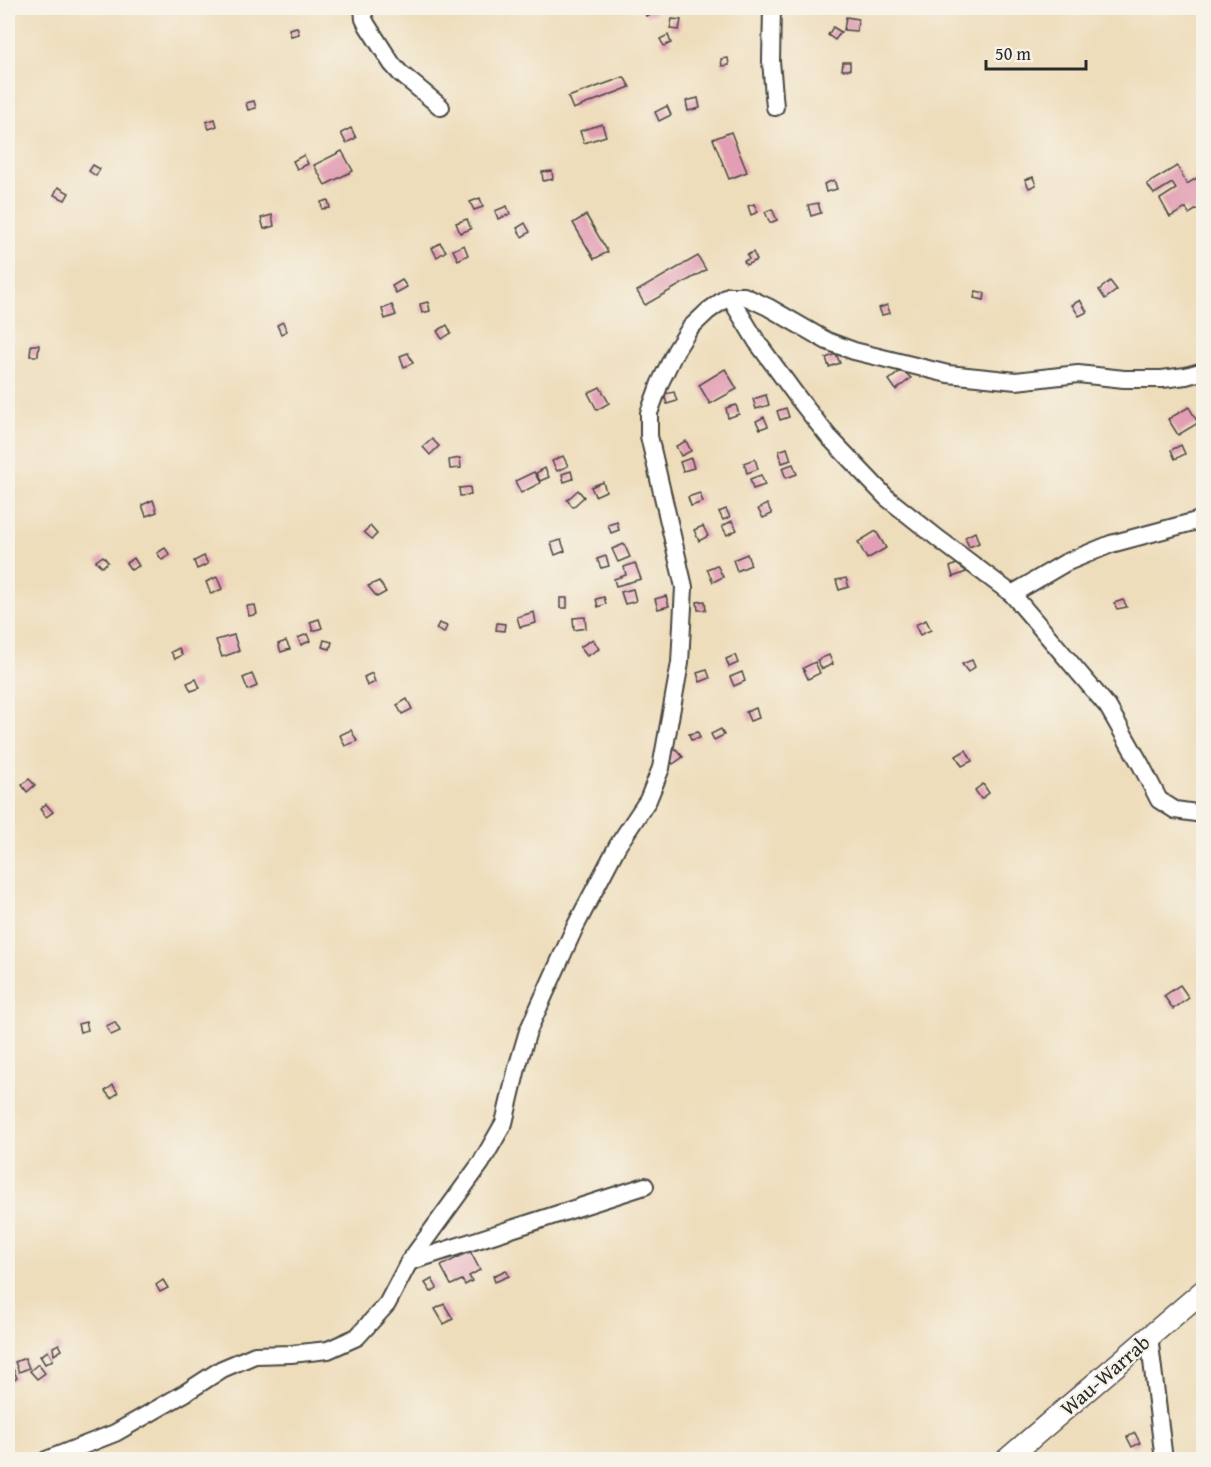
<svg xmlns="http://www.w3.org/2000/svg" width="1211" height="1467" font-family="'Gentium Book Plus',serif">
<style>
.building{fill:#e29eb4}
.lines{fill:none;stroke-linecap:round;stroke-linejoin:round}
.minor-casing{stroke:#484641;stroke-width:20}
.major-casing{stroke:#484641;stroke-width:24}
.minor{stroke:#fff;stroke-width:16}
.major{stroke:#fff;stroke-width:21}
.labels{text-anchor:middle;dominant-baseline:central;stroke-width:4.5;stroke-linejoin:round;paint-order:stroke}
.street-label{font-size:21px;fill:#2b2b2b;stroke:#f7f3e8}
</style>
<rect width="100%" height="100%" fill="#f7f3e8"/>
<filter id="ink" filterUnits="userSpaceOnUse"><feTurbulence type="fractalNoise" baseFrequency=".0167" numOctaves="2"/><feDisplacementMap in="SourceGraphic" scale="12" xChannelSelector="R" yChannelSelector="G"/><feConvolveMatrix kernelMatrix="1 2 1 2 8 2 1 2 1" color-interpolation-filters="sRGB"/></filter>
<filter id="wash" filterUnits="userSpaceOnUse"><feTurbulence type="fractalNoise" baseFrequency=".008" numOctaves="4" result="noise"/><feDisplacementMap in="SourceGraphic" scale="24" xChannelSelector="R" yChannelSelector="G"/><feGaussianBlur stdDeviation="1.35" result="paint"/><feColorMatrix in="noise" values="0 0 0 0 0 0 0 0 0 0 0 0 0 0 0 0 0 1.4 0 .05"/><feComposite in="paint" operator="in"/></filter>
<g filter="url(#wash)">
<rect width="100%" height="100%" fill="#edb"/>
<g id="blocks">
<g class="building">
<path d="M643 8H654L656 13 646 16Z"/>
<path d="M846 17 858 19 857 31 844 30Z"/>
<path d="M672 19 681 20 679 30 670 29Z"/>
<path d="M297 27 299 34 291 36 289 29Z"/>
<path d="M833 27 841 32 835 40 828 35Z"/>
<path d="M668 35 671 43 664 46 660 39Z"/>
<path d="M728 58 729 65 722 66 721 59Z"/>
<path d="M843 62H850V70H842Z"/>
<path d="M624 77 630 87 573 109 568 97Z"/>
<path d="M698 98 700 108 688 111 686 101Z"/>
<path d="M254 101 256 108 248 110 246 103Z"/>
<path d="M667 106 671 115 659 121 655 112Z"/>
<path d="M215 119 217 126 209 129 206 122Z"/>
<path d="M602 124 606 136 584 143 580 131Z"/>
<path d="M351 128 356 138 346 143 341 133Z"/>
<path d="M731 132 747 172 729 179 713 139Z"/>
<path d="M342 151 353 171 325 185 314 165Z"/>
<path d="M304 155 308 164 297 169 293 161Z"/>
<path d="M93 165 100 169 96 176 89 171Z"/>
<path d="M1177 166 1187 184 1200 176 1204 182V205L1189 214 1186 208 1170 217 1160 199 1176 189 1172 183 1154 194 1147 184Z"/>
<path d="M552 171 553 179 543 181 542 172Z"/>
<path d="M1033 177 1036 185 1029 188 1025 180Z"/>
<path d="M834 180 837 189 826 192 824 184Z"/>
<path d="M58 187 69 193 65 200 54 195Z"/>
<path d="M480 198 483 207 474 210 470 202Z"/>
<path d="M328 200 330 208 322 209 321 202Z"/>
<path d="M818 203 821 213 811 216 808 205Z"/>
<path d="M754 204 758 212 751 215 748 206Z"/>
<path d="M507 206 510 214 498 219 495 211Z"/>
<path d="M772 209 777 220 770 223 765 212Z"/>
<path d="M272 215 274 226 264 229 261 218Z"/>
<path d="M586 215 608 252 594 259 573 223Z"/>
<path d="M467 219 471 229 460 233 456 223Z"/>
<path d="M525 223 530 232 522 237 517 228Z"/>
<path d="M440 243 446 251 437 257 432 248Z"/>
<path d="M464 245 468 255 458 260 453 250Z"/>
<path d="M753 252 757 260 746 265 744 261 749 259 747 255Z"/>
<path d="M698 256 706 270 645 305 637 291Z"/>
<path d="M402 280 407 287 396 293 392 286Z"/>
<path d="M1110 281 1117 290 1105 299 1099 290Z"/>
<path d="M976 291 985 293 984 300 974 298Z"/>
<path d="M1080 300 1087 312 1079 316 1072 305Z"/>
<path d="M428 302 430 311 422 313 420 304Z"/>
<path d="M392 305 396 315 385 319 382 309Z"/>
<path d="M887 305 890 313 882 315 879 308Z"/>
<path d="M283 322 287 331 281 334 277 325Z"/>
<path d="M447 325 451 333 442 339 437 331Z"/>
<path d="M31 345H39L38 356H30Z"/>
<path d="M408 353 413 363 404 367 400 356Z"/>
<path d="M836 354 840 363 829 367 826 358Z"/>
<path d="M725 369 737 389 710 404 699 385Z"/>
<path d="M902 370 911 378 896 390 889 380Z"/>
<path d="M600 387 609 403 597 410 588 393Z"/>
<path d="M674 392 677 401 667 404 664 394Z"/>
<path d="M766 395 769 405 756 409 753 399Z"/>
<path d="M736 405 739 414 728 418 726 408Z"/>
<path d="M1189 407 1198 423 1178 435 1168 419Z"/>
<path d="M786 408 789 417 780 420 777 411Z"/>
<path d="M764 417 768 426 760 429 756 421Z"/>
<path d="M432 439 439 446 430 455 423 447Z"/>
<path d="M686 441 691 451 681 456 676 446Z"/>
<path d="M1181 445 1185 454 1175 459 1171 450Z"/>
<path d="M787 448 791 460 782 463 779 451Z"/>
<path d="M563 456 568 466 557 471 552 461Z"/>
<path d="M460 458 461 468 450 469 449 460Z"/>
<path d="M691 458 694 468 683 471 680 462Z"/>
<path d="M755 459 758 469 747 473 744 463Z"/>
<path d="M793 464 797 474 786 478 782 468Z"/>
<path d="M545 468 549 477 540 481 536 473Z"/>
<path d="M571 471 573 479 564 482 562 474Z"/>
<path d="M534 472 540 483 521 493 515 481Z"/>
<path d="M761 475 765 485 753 489 750 479Z"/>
<path d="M603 482 606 491 595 496 591 487Z"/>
<path d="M470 487 471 495 460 496 459 488Z"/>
<path d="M578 490 584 497 573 507 567 500Z"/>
<path d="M700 493 703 502 691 506 688 497Z"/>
<path d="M153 500 157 512 146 516 142 505Z"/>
<path d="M767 504 772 514 763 518 758 509Z"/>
<path d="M726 509 730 517 723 520 719 512Z"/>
<path d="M732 521 737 530 727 535 722 526Z"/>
<path d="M617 522 619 530 611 533 608 525Z"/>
<path d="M370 526 377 534 372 539 364 532Z"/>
<path d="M703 526 708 536 699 541 694 530Z"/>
<path d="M876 531 886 548 867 559 858 542Z"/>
<path d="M975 532 979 543 969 547 965 537Z"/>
<path d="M561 540 565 551 555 555 551 543Z"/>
<path d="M624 544 630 557 618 562 612 549Z"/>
<path d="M165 548 170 555 162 560 157 553Z"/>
<path d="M747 554 751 565 737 571 733 560Z"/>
<path d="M103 556 108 562 102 567 96 561Z"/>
<path d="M204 556 208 564 197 569 194 561Z"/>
<path d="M606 556 609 566 601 568 597 559Z"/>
<path d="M134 558 139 566 131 570 126 563Z"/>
<path d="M961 562 966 572 953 577 950 567Z"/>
<path d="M635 563 641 579 616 586 614 579 626 575 624 567Z"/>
<path d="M717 565 723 577 713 582 707 569Z"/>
<path d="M217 577 222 589 211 594 206 582Z"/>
<path d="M846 578 849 587 839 590 836 580Z"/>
<path d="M379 581 386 592 377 597 368 586Z"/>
<path d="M633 589 636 601 625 604 621 592Z"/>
<path d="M666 596 669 606 658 609 655 599Z"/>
<path d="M604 597 606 604 598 607 596 599Z"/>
<rect x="560" y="598" width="7" height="10"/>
<path d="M1123 600 1127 607 1117 609 1114 603Z"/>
<path d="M705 601 706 610H698L697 602Z"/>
<path d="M255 605 257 614 249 616 247 606Z"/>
<path d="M534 612 536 623 520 627 517 617Z"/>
<path d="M585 617 586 628 574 630 573 618Z"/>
<path d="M319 619 322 628 313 631 310 622Z"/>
<path d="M926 620 931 630 920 635 915 625Z"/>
<path d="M439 623 447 626 444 633 436 629Z"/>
<path d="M497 623 505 624 504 631 496 630Z"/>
<path d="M307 634 310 641 301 645 298 638Z"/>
<path d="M234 635 239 651 222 657 216 640Z"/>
<path d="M593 639 599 649 587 656 580 647Z"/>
<path d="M324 640 332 642 330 649 322 647Z"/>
<path d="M286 641 290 649 281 652 278 644Z"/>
<path d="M179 648 182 655 175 659 171 652Z"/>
<path d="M735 655 738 663 729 667 726 659Z"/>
<path d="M829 655 833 664 822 669 817 660Z"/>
<path d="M972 660 975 667 968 672 962 664Z"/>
<path d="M815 662 820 673 808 679 803 668Z"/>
<path d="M707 670 710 678 700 682 697 673Z"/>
<path d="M742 672 745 681 734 686 730 677Z"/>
<path d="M372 673 375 682 367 686 364 677Z"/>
<path d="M252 674 257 686 248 690 243 678Z"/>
<path d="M196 679 200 688 191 691 187 683Z"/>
<path d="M407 699 412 709 402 714 397 705Z"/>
<path d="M756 708 759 718 750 721 746 712Z"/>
<path d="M721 729 724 735 714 740 711 734Z"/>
<path d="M351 730 357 741 345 746 340 735Z"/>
<path d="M698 732 700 738 691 740 689 734Z"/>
<path d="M676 749 683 757 673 764 667 756Z"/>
<path d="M966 750 972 761 962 766 956 756Z"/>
<path d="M29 779 35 785 27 792 22 785Z"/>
<path d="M983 784 989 793 981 799 975 790Z"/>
<path d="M46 804 53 812 46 817 40 809Z"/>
<path d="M1180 985 1189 998 1173 1009 1164 996Z"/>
<path d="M86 1022 88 1030 80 1032 78 1024Z"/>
<path d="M115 1022 120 1031 111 1035 106 1026Z"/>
<path d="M113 1085 118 1093 111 1098 105 1091Z"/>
<path d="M470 1251 480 1270 469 1276 472 1281 465 1285 462 1280 451 1285 441 1266Z"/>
<path d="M506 1270 509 1276 495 1282 493 1276Z"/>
<path d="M432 1279 437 1288 431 1292 425 1283Z"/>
<path d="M163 1280 168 1288 160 1292 156 1285Z"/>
<path d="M444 1304 453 1319 444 1324 435 1309Z"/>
<path d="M59 1344 62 1350 54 1355 53 1347Z"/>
<path d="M48 1351 53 1360 45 1364 40 1356Z"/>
<path d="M25 1358 29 1368 19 1372 15 1362Z"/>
<path d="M38 1364 45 1373 37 1379 30 1371Z"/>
<path d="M12 1367 17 1378 8 1383V1370Z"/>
<path d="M1135 1433 1140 1443 1132 1447 1127 1437Z"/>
</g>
</g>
</g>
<g filter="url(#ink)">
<use href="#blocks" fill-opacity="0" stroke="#484641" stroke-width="1.5"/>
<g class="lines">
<defs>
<g id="minor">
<path d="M363 8 364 19 367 25 392 64 400 73 441 107"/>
<path d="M772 8 771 61 775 107"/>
<path d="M729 296 757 342 798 398 828 436 887 498 940 540 1012 594 1108 707 1141 765 1159 800 1175 810 1196 813 1204 811"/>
<path d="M1012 594 1065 563 1111 544 1204 519"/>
<path d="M409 1262 645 1186"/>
<path d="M1149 1336 1164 1460"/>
<path d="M46 1460 115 1433 185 1393 222 1369 255 1355 291 1354 328 1350 357 1337 387 1304 409 1262 481 1163 504 1123 517 1068 528 1031 575 927 618 845 648 800 661 768 680 663 684 587 649 436V413L660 383 676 350 690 328 708 311 729 296H744L768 307 827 341 854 351 948 374 1016 381 1078 374 1124 379H1162L1186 376 1204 371"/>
</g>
<path id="major" d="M1006 1460 1204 1290"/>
</defs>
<use href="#minor" class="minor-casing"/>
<use href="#major" class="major-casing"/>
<use href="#minor" class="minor"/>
<use href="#major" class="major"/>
</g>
</g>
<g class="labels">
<g class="street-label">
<text transform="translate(1105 1375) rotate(-41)">Wau-Warrab</text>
</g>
</g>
<rect width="1211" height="1467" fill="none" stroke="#f7f3e8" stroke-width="30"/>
<path d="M986 60v9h100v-9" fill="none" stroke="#2b2b2b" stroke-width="3"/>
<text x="995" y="60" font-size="18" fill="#2b2b2b" stroke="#f7f3e8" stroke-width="4.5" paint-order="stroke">50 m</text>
</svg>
